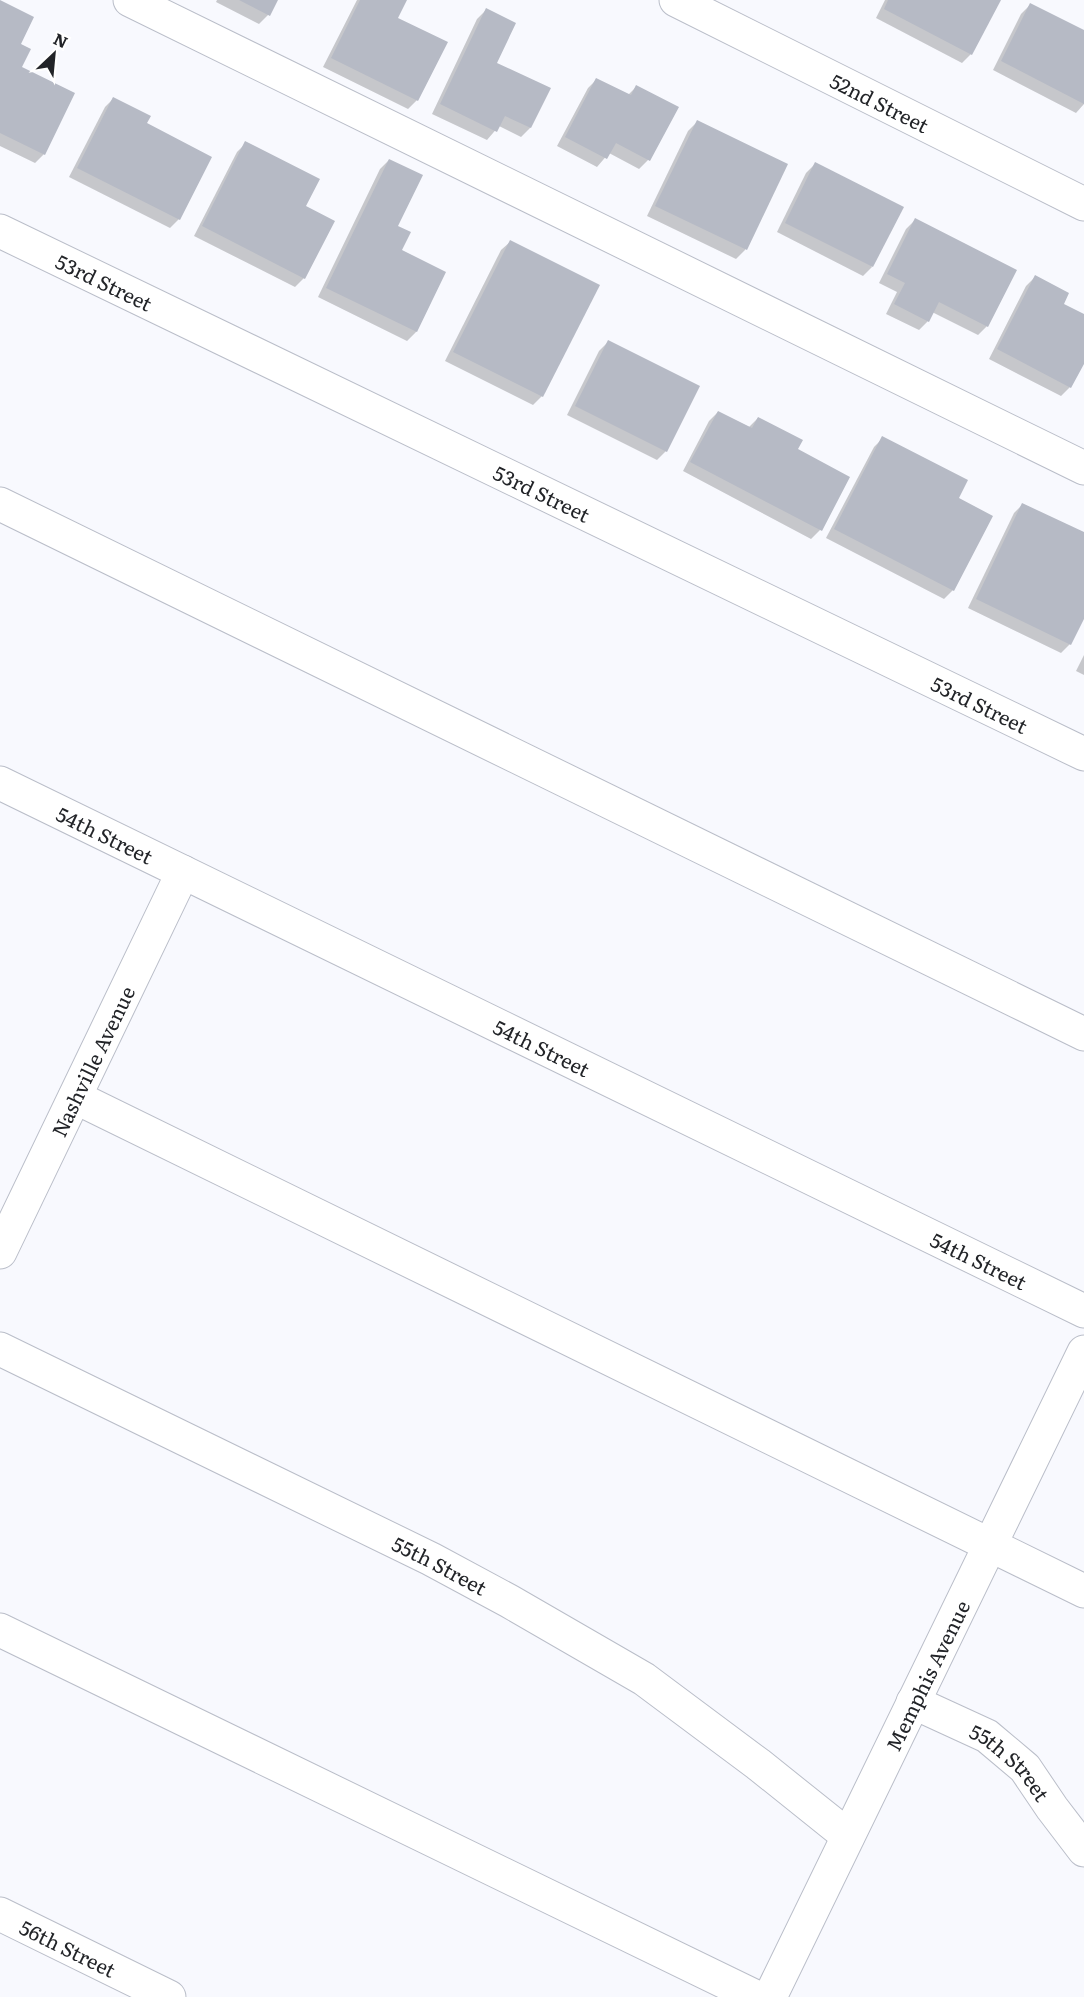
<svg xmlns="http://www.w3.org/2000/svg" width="1084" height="1997" font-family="Literata,serif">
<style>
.shadow{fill:#0003}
.building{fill:#b6bac5}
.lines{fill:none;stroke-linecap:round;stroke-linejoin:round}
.minor-casing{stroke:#babec9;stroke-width:35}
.minor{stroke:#fff;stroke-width:33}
.labels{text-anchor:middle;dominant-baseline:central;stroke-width:6;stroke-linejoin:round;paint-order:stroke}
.street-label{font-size:20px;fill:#222428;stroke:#fff}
</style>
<rect width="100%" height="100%" fill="#f8f9fe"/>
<g class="shadow">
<path d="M217 0H276L268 15 259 24 216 2Z"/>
<path d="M357 0H405L396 18 446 43 417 100 408 109 323 67Z"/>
<path d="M885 0H999L971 54 962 63 876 18Z"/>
<path d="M0 2 19 45 20 68 44 154 35 163 0 146Z"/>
<path d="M1030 5 1084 32V104L1076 113 993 70 1021 14Z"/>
<path d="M486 10 495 63 549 89 530 128 521 137 499 126 487 140 432 114 477 19Z"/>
<path d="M597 79 627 96 637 86 648 160 639 169 609 153 597 167 557 146 588 88Z"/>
<path d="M114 98 145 124 179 219 170 228 69 177 105 107Z"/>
<path d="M697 122 786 164 745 250 736 259 647 216 688 131Z"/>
<path d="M246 143 304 207V278L295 287 194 236 237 152Z"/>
<path d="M389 160 400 251 444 273 416 332 407 341 318 297 380 169Z"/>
<path d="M815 164 872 267 863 276 777 232 806 173Z"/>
<path d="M915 220 987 326 978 335 932 312 928 321 919 330 886 314 897 292 879 283 906 229Z"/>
<path d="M510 242 542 396 533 405 445 361 501 250Z"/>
<path d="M1035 277 1062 304 1084 316V361L1070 387 1061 396 989 359 1026 286Z"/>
<path d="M608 342 666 451 657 460 567 415 599 351Z"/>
<path d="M718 412 749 427 758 418 796 450 820 530 811 539 683 471 709 421Z"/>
<path d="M883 438 957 499 953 590 944 599 826 538 874 447Z"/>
<path d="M1023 504 1084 534V615L1070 644 1061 653 968 608 1014 513Z"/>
<path d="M1084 655V675L1076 671Z"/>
</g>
<g class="building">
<path d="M0 0 34 17 21 44 31 49 22 67 75 93 45 155 0 133Z"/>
<path d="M239 0H278L270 16Z"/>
<path d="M360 0H407L398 18 448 42 418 101 331 58Z"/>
<path d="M888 0H1001L972 55 884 9Z"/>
<path d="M1030 3 1084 30V104L1001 61Z"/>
<path d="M486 8 516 23 497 63 551 88 531 128 505 116 497 132 440 104Z"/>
<path d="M596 78 631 95 636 85 679 107 650 161 616 143 607 159 565 137Z"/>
<path d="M113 97 151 116 147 123 212 157 180 220 77 168Z"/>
<path d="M697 120 788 164 747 250 655 206Z"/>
<path d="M245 141 320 179 306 206 335 221 305 279 202 226Z"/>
<path d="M389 159 423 175 398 226 411 232 402 250 446 272 417 332 326 288Z"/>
<path d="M815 162 904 207 873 267 785 223Z"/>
<path d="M915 218 1017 270 988 327 939 302 929 322 894 304 905 283 887 274Z"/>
<path d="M510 240 600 285 543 397 453 352Z"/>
<path d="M1035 275 1069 293 1064 304 1084 314V364L1071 388 997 349Z"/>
<path d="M608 340 700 386 667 452 575 406Z"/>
<path d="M718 411 752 428 758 417 803 440 798 449 850 477 822 531 690 462Z"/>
<path d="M882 436 968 480 959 498 993 516 954 591 834 529Z"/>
<path d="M1022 503 1084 532V619L1071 645 976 599Z"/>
</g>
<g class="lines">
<defs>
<g id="minor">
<path d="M130 0 1084 468"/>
<path id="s1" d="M676 0 1084 204"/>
<path id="s2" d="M0 231 1084 754"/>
<path d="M0 504 1084 1034"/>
<path id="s3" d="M0 783 1084 1311"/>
<path d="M75 1097 1084 1591"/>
<path id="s4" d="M0 1252 183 872"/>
<path id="s5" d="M0 1349 431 1559 509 1601 644 1679 758 1764 848 1836"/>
<path d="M0 1630 756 1997"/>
<path id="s6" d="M913 1702 987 1736 1025 1768 1052 1808 1084 1850"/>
<path id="s7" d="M0 1914 169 1997"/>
<path id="s8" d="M770 1997 1084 1352"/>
</g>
</defs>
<use href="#minor" class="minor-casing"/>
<use href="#minor" class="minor"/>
</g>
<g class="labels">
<g class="street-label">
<text stroke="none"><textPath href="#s1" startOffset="228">52nd Street</textPath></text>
<text stroke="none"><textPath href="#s2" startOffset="116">53rd Street</textPath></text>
<text stroke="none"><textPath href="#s2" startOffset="602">53rd Street</textPath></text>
<text stroke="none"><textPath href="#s2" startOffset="1088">53rd Street</textPath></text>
<text stroke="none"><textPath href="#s3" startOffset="117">54th Street</textPath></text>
<text stroke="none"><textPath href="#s3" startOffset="603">54th Street</textPath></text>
<text stroke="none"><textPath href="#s4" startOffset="212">Nashville Avenue</textPath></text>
<text stroke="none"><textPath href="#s3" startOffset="1089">54th Street</textPath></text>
<text stroke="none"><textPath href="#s5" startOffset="490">55th Street</textPath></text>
<text stroke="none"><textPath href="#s8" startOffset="358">Memphis Avenue</textPath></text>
<text stroke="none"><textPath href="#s6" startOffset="116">55th Street</textPath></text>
<text stroke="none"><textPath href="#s7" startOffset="76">56th Street</textPath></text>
</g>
</g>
<g transform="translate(54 54) rotate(26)" stroke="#ffffff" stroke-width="4.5" paint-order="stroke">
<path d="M0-4.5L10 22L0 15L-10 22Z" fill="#222428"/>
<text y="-9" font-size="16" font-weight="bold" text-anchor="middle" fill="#222428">N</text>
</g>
</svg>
